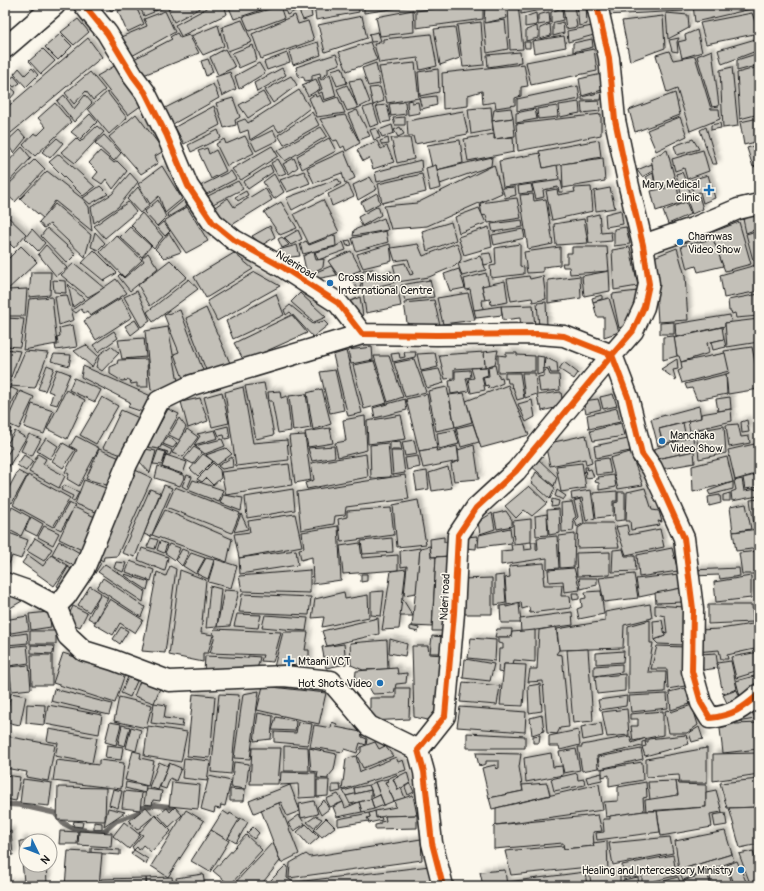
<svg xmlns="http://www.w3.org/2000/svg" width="764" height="891" font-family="Pangolin,sans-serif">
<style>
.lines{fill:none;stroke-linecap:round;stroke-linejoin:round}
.stream{stroke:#74726e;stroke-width:5.5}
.building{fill:#c3c0b8;stroke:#1c1c1c;filter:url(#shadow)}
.street-casing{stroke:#1c1c1c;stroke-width:23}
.street{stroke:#fbf7ec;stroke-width:20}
.cycleway-casing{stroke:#fbf7ec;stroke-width:8}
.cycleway{stroke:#e8590c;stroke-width:6}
.poi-dot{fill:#1f6fb2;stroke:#fbf7ec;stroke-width:1.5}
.labels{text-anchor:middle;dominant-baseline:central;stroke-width:3;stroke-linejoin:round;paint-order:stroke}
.poi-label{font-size:11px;fill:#1c1c1c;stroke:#fbf7ec;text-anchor:start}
.street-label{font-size:11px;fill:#1c1c1c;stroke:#fbf7ec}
</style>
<defs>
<filter id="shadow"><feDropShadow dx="3.5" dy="-3.5" stdDeviation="2" flood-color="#0004"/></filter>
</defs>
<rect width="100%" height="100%" fill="#fbf7ec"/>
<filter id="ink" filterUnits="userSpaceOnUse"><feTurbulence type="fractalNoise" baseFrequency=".025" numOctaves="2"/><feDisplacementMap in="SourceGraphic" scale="8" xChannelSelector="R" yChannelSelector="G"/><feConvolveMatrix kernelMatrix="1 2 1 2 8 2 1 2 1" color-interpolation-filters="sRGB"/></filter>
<g filter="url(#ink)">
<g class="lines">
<path class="stream" d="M5 804 20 805 55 813 63 823 73 828 88 831 103 832 116 821 137 813 146 806 155 805 172 807"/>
</g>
<g class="building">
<path d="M107 5H120L111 11Z"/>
<path d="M131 5H135L144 24 127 32 118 11Z"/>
<path d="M139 5H144L146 8 151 5 154 12 144 16Z"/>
<path d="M154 5H165L166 7 155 11Z"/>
<path d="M175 5H206L174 22 168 9Z"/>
<path d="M213 5H224L227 14 181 36 175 25Z"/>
<path d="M228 5H276L234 19Z"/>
<path d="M283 5H301L302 8 287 15Z"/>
<path d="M303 5H310L312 17 303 20 299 11 302 8Z"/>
<path d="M314 5H358L359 12 316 20Z"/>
<path d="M364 5H413V6L364 13Z"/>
<path d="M417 5H439L417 7Z"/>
<path d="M464 5H483V19L416 28V11Z"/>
<path d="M485 5H505L507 18 484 23Z"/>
<path d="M508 5H518L523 49 510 50Z"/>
<path d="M537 5H564L521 14V9Z"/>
<path d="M574 5 577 27 566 29 563 7Z"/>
<path d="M577 5H586L587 24 579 26Z"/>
<path d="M602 5H683V11L606 15Z"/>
<path d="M693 5H751V9L695 22Z"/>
<path d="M755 5H759V14L756 15Z"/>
<path d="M280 6 284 18 249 31 243 17Z"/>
<path d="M562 8 563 20 551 23V12Z"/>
<path d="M413 10 414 32 380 36 376 17Z"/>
<path d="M165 11 175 32 130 57 116 39 147 26 144 19Z"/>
<path d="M549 12 550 23 538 25V15Z"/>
<path d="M536 13 537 25 525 27V17Z"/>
<path d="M666 13 688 15 689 28 668 39Z"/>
<path d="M752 13 759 33 706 44 700 23Z"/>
<path d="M295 15 298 24 308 21 314 40 261 59 252 34Z"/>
<path d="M362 16 367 38 325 52 318 25Z"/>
<path d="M663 16 665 48 630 61 622 21Z"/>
<path d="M78 19 89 32 74 45 61 32Z"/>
<path d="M242 20 252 42 228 51 222 27Z"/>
<path d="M505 20 508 49 487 53 484 23Z"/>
<path d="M481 22 484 65 463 67 457 25Z"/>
<path d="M563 22 564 33 553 36V25Z"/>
<path d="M550 24 551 36 540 39V28Z"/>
<path d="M218 25 224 46 203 55 191 36Z"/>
<path d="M537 26 538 38 526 41V30Z"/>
<path d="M592 26 594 35 568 42 567 31Z"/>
<path d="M455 27 460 58 440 65 434 29Z"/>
<path d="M697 30 702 52 682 58 678 42 686 40 685 35Z"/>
<path d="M378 32 381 41 371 42 369 34Z"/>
<path d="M177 33 180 38 189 35 199 53 141 76 132 60 172 39 170 37Z"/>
<path d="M60 34 72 46 58 60 45 47Z"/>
<path d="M431 34 437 66 420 70 418 58 379 63 374 44 383 43V39Z"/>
<path d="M564 36 566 47 534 53 532 41Z"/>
<path d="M88 38 102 57 5 138V109Z"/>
<path d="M679 38 677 42 678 52 672 51 669 40Z"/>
<path d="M759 38V50L722 64 718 50Z"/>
<path d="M592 39 593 47 573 52V43Z"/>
<path d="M318 42 321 55 293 65 289 51Z"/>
<path d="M370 42 377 60 347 71 339 52Z"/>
<path d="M524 42H530V48H525Z"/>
<path d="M253 45 257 60 239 68 232 53Z"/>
<path d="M43 49 55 61 41 74 29 61Z"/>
<path d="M225 49 235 67 218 75 210 57Z"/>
<path d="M594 49 597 71 531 85 526 62Z"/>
<path d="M712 50 719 106 712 107 697 56Z"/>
<path d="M669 51 673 60 695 56 711 109H719L720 119 690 131 677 89 667 93 656 55Z"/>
<path d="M520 52 521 62 488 67 487 55Z"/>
<path d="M287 53 290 62 267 70 264 62Z"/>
<path d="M759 53V65L737 71V60Z"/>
<path d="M336 54 340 64 328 68V73L321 78 320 73 312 75V80L305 81 303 76 299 78 296 67Z"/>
<path d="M208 59 213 72 206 76 201 61Z"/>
<path d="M259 63 265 73 239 89 235 76Z"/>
<path d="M376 63 380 84 368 86 362 68Z"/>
<path d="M415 63 419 98 387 103 379 67Z"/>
<path d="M118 64 142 105 128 115 97 76Z"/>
<path d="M524 64 528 86 521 87V96L515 98V105L496 108 495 102 483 104 482 91 468 95V106L443 109 442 73Z"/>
<path d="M342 67 347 83 337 86 331 70Z"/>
<path d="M732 67 738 126 723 128 720 70Z"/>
<path d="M759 67V114L740 119 737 73Z"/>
<path d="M19 68 25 75 32 68 38 75 26 87 14 74Z"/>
<path d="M282 68 286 75 257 92 254 83Z"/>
<path d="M438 69 439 92 420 96 418 72Z"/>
<path d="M90 72 105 90 93 100 86 91 74 104 65 93Z"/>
<path d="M230 72 236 89 222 96 215 77Z"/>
<path d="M330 74 336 96 324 100 322 92 318 94 317 92 322 89 318 78 319 76 321 80Z"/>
<path d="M602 74V90L582 96 579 79Z"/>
<path d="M14 76 20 83 14 87 7 81Z"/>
<path d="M291 76 297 85 273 103 265 90Z"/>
<path d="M316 79 320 89 308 96 302 85Z"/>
<path d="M361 79 370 102 358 108 349 81Z"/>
<path d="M213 84 219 98 173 124 165 108Z"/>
<path d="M8 85 16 92 9 100 5 97V87Z"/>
<path d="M347 85 358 108 347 111 337 89Z"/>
<path d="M578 86 580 99 517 111V99Z"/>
<path d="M380 87 384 101 373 105 369 88Z"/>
<path d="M299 90 310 108 279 132 274 125 250 140 248 130 240 133 237 122 245 119 248 123Z"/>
<path d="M107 92 127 118 109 134 88 109Z"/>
<path d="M263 92 270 104 248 118 239 105Z"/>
<path d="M602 92 601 100H582V97Z"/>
<path d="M675 93 680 115 635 132 629 110Z"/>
<path d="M315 94 316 97 320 95 323 102 338 97 345 113 317 117 309 98Z"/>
<path d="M64 95 74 109 85 95 92 103 74 122 57 101Z"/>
<path d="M436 96 437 105 422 109 419 98Z"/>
<path d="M233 98 240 117 235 120 236 125 224 128 216 103Z"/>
<path d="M412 100V103L418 102 420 113 408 115 407 101Z"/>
<path d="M599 101 600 111 582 113 581 102Z"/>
<path d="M405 102 406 114 391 116 389 104Z"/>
<path d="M579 102 580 113 560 117 559 105Z"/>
<path d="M55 103 71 122 35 156 23 145 34 133 38 135 46 127 38 118Z"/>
<path d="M373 105 379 124 370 127 363 108Z"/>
<path d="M387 105 391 121 381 123 376 106Z"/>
<path d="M214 106 220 125 184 144 175 127Z"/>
<path d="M557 106 558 117 538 119 537 109Z"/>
<path d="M491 107 493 130 471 134 468 109Z"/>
<path d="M511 108 513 118 492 121 494 110Z"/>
<path d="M535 109 537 119 516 123V113Z"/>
<path d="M357 110 370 136 359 140 348 114Z"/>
<path d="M463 111 468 134 415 144 413 136H408L407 121Z"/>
<path d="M312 112 319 125 284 145 278 135Z"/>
<path d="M90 114 97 122 80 139 71 132Z"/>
<path d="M136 114 164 151 155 156 158 163 141 174 109 137Z"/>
<path d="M601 114V135L518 151 516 124Z"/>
<path d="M345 115 360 143 346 151 344 146 341 148 337 140 333 141 320 119Z"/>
<path d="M405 117V125H395L393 118Z"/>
<path d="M680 117 687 136 656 151 647 130Z"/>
<path d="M513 118 515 136 495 139 492 121Z"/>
<path d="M759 118V141L744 145 740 122Z"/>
<path d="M720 123 721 128 711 130V125Z"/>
<path d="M392 125 394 133 382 137 379 130Z"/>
<path d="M97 126 104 132 75 163 61 152 76 138 80 142Z"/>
<path d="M321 127 327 136 285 161 277 151Z"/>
<path d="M400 127 404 134 398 137 394 130Z"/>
<path d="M706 127 717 164H712L700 130Z"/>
<path d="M376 128 380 138 374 140 370 130Z"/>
<path d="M19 130 26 138 14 153 5 143Z"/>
<path d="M218 130 221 138 191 152 188 145Z"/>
<path d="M273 130 278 140 256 151 251 141Z"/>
<path d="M494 134V139L513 137 514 152 468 161 464 139Z"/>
<path d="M104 135 121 153 114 161 95 143Z"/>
<path d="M245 136 254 153 227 166 216 144 224 139 226 144Z"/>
<path d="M57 138 63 143 50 158 42 152Z"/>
<path d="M329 138 336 151 302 169 297 156Z"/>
<path d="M388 138 389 144 382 145 380 141Z"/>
<path d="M391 138H410L414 159 397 163Z"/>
<path d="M693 139 699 149 677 155 674 146Z"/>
<path d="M460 140 463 163 437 170 436 165 432 167 427 145Z"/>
<path d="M599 140 601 157 543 168 539 151Z"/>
<path d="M377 141 381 149 387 146 394 162 373 169 369 158 363 161 357 150Z"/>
<path d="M757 145 759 165 753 167 747 148Z"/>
<path d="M272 146 278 156 241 180 232 169Z"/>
<path d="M22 147 31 158 5 186V165Z"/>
<path d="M207 148 209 154 216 150 226 171 211 179 198 151Z"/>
<path d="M667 150 676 183 656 188 651 158Z"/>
<path d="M703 150 709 171 687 179 684 168 675 171 672 159Z"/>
<path d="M100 151 114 163 117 161 127 171 113 189 106 179 102 184 93 178 98 172 89 163Z"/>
<path d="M344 151 355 178 345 183 342 173 314 183 307 168Z"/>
<path d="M540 153 543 168 557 165 559 179 503 187 499 161Z"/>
<path d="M59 154 95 187 83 196 49 162Z"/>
<path d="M492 157 491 166 440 184 437 170Z"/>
<path d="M294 158 298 167 289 174 283 164Z"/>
<path d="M603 158 605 181 563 188 562 164Z"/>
<path d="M35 159 45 169 15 202 5 193V188Z"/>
<path d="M278 159 286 173 278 176 271 163Z"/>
<path d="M421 160 422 171 377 182 375 172Z"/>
<path d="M652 164 653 171 642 177 637 170Z"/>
<path d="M270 165 273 172 248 189 243 182Z"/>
<path d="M436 165 441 188 430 191 426 168Z"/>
<path d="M494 165 502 193 427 226 391 229 384 206 417 203Z"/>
<path d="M162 166 182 199 165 213 159 196 150 204 138 184Z"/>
<path d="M47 171 83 199 89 207 92 231 55 201 43 218 20 199Z"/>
<path d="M231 171 236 179 203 196 198 187Z"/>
<path d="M304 171 310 183 287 192 280 180Z"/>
<path d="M682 172 691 194 682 197 676 174Z"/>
<path d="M130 173 138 182 118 207 94 223 91 207 112 194Z"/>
<path d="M653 173 655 186 651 187 646 177Z"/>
<path d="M274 174 284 192 274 199 263 182Z"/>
<path d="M422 174 426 192 382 203 378 184Z"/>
<path d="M708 175 715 198 703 203 700 192 693 194 691 180Z"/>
<path d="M370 177 377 189 358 200 353 185Z"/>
<path d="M338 179 341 184 292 210 286 198Z"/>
<path d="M561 180 563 192H559L558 187 543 190 544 197 536 199 532 184Z"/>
<path d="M238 181 243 189 209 206 204 198Z"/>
<path d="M348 184 354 196 332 206 328 194Z"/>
<path d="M531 184 533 192 519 194 518 186Z"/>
<path d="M100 186 108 194 90 204 83 198Z"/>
<path d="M677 186 680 203 656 211 651 191Z"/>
<path d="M138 187 149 206 140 213 127 199Z"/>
<path d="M515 187 516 195 505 198 502 188Z"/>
<path d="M591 187 593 211 552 220 546 191 557 189 558 195 575 192 574 188Z"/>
<path d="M265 188 272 200 227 228 212 209 228 198 234 207Z"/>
<path d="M610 188 615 208 596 211 594 191Z"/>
<path d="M246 191 248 195 238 201 235 197Z"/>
<path d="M377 193 380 203 365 211 361 202Z"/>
<path d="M533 194 534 201 546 199 553 244 528 249 520 195Z"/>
<path d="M699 196 703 209 692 214 687 200Z"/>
<path d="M517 198 521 218 488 223 486 215 482 216 480 203Z"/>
<path d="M158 200 166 217 157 226 144 212Z"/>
<path d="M184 200 187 206 168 217 167 214Z"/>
<path d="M323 200 339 232 309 244 294 214Z"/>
<path d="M128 202 136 212 105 238 94 226Z"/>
<path d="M281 202 297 228 280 235 264 212Z"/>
<path d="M686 202 691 214 668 224 663 211Z"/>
<path d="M55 204 91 235 85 257 50 224 44 228 39 222Z"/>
<path d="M378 206 381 215 362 226 358 217Z"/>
<path d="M187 207 208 241 186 253 164 221Z"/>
<path d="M479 208 486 223 459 233 455 217Z"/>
<path d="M621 210 623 224 606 227 605 214Z"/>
<path d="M142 213 163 237 154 248 131 225Z"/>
<path d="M5 214 26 234 14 248 5 239Z"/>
<path d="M599 214 601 233 611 232 612 241 589 243 586 217Z"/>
<path d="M759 214V228L746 233 743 219Z"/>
<path d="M384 218 388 230 353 236 354 230Z"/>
<path d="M584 219 588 243 556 245 554 224Z"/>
<path d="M522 220 523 227 493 232 491 224Z"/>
<path d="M163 222 170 231 165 236 157 227Z"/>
<path d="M451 222 456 240 427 251 422 231Z"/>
<path d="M739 222 751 264 725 271 710 233Z"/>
<path d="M270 226 275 237 262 245 252 236Z"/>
<path d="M130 227 151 246 142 257 120 237Z"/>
<path d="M489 227 492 247 464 255 458 237Z"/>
<path d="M626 227 630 244 614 246V229Z"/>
<path d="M47 228 76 254 67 263 41 236Z"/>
<path d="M32 229 45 243 38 251 25 238Z"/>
<path d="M523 229 525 238 494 245 492 235Z"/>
<path d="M298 230 302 239 291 245 284 238Z"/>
<path d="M386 231 388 242 356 251 352 238Z"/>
<path d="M95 232 105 243 98 250 91 247Z"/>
<path d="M753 232 754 239 759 238V259L753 260 746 234Z"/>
<path d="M169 233 181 252 164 258 155 249Z"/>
<path d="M116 235 142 260 124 277 100 252Z"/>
<path d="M335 235 336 246 303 254 300 244 306 241 309 245Z"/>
<path d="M282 237 289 245 282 248 278 239Z"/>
<path d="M713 239 723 266 698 272 696 266 687 269 681 246Z"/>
<path d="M350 240 352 245 347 246 345 241Z"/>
<path d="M343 242 346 250 318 260 315 252 335 247Z"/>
<path d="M457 243 461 255V260L455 266 429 277 398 282 393 265 405 263 410 275 413 274 408 259 395 261 391 248 418 244 423 256Z"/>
<path d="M390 244 392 261 363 268 357 254Z"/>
<path d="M520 244V266L524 267V274L491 278 490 266 496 265 495 248Z"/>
<path d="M46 245 67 268 56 276 38 254Z"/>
<path d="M297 245 300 256 283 258 278 250Z"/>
<path d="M21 246 37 262 5 292V262Z"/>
<path d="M560 247V265L543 267V272L527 273 524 252Z"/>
<path d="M572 247H607L609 271 570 274 569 267H563L562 263H567V253H572Z"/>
<path d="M630 247 638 286 614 290 612 250Z"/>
<path d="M677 248 685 276 688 320 658 322 654 257Z"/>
<path d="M94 250 117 273 104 281 82 263Z"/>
<path d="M314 251 316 260 324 259 323 267 307 275 303 256Z"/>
<path d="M351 251 361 270 340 278 328 261Z"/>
<path d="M148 253 158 268 130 291 118 276 120 274 124 278 144 261 142 258Z"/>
<path d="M234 253 253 269 206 298 194 277Z"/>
<path d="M490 253 493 263 484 265 482 254Z"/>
<path d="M480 256 486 270 462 276 458 264Z"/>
<path d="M170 260 187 277 150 306 138 285Z"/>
<path d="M74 263 104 288 88 297 61 275Z"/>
<path d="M756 265 759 278V291L724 298 720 275Z"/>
<path d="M331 266 337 275 316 279 309 275Z"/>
<path d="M373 269 376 276 391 271 396 282 362 290 363 270Z"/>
<path d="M459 269 465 288 450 291 444 274Z"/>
<path d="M609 271 610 291 584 296 582 276Z"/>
<path d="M31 272H51L50 295 29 297Z"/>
<path d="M255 272 280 286 217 321 207 301Z"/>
<path d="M356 273 358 276 361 273 363 276 359 291 349 277Z"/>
<path d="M486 273 489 285 482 286 485 300H482L483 309 474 310 470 289 466 290 464 279Z"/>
<path d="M529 276 530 279 543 276 546 299 533 302 532 298 511 301 507 279Z"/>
<path d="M580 276 581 298 548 303V280Z"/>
<path d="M116 279 127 293 90 316 87 311 84 313 81 309 76 313 72 310Z"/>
<path d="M189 279 198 289 153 322 147 312Z"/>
<path d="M53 280 65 281 66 293 54 292Z"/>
<path d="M430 280 434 297 405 301 401 285Z"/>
<path d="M505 281 508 302 491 305 490 299 485 300 482 286Z"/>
<path d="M68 284 84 299 73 307Z"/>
<path d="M397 286 401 306 366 313 363 292Z"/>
<path d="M27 289 25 316H5L8 290Z"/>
<path d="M137 291 150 321 141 327 124 297Z"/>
<path d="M638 291 635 322 619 328 612 294Z"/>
<path d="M300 293 326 317 314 322 291 302Z"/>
<path d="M468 293 475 320 443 324 437 298Z"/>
<path d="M276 294 284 315 233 339 226 321Z"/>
<path d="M759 294V316L736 318 735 313 732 314 731 311H729L728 300Z"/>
<path d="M67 295 74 320 59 325 55 296Z"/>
<path d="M602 295V299L593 302 592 298Z"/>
<path d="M52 297 57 344 23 350 29 299Z"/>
<path d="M360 297 363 316 355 319 344 304Z"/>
<path d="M121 298 132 317 96 340 84 321Z"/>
<path d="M609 298 619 332 604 337V317H597L593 302Z"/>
<path d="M434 300 441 330 408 329 404 303Z"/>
<path d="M546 302 547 326 539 327 537 303Z"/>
<path d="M290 305 313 324 324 321 328 325 313 337 290 312 286 315 284 310Z"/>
<path d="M533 305 535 327 521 329 520 318 503 320 501 306Z"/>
<path d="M501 306 502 315 476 318 474 310Z"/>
<path d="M206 308 230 363 206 370 186 318Z"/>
<path d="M180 310 204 373 184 381 174 354 179 352 164 315Z"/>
<path d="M292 315 307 333 244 361 234 343Z"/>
<path d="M730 315 731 322 725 323V326L676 337 675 324Z"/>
<path d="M5 318 24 319 20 347 5 346Z"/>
<path d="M759 319V342L727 347 725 323Z"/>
<path d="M135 320 140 328 131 335 125 326Z"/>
<path d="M674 322V334H660V323Z"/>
<path d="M73 325 77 347 56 350 55 345H58L57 337 60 336 59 328Z"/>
<path d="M168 327 179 387 151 390 145 331Z"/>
<path d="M722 327 724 339 707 343 709 353 681 362 679 356H677L674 338Z"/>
<path d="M114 331 118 338 98 352 93 345Z"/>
<path d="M674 336 677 356 663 360V337Z"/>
<path d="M144 338 146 357 122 359 118 340Z"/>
<path d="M724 339 726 347 713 350 711 342Z"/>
<path d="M759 342V364H758L756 343Z"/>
<path d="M86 345 98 356 92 367 74 351Z"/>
<path d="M111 346 119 353 102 371 96 367 100 354Z"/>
<path d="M372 347 373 360 351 364 348 350Z"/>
<path d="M752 347 756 367 759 366V389L728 394 726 374 729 373 724 351Z"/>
<path d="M5 349 20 351 11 377 5 375Z"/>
<path d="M498 350 495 364 485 367 484 352Z"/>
<path d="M25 351 48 353 35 388 10 386Z"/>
<path d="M346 351 362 413 348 416 333 355Z"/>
<path d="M404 352H416L415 357 393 362 391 354 399 353 400 358 405 357Z"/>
<path d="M484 352 485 367 454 369V378L445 379 439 355Z"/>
<path d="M435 353 438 367 421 371 417 354Z"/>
<path d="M506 353H517V355L535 356V371L498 372V355L506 356Z"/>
<path d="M725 353 729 371 682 383 678 371 682 369 681 362Z"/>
<path d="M54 354 71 355 69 366 51 361Z"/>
<path d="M374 356H389L403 397 388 402Z"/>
<path d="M537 356 544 357 543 373 537 375Z"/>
<path d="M545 357 557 363 558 373H551L549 368 544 369Z"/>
<path d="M147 359 148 387H137V383L131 384 130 380 122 381 110 374V367L117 364 118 360Z"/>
<path d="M414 359 426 392 405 397 394 363Z"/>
<path d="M677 359 678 369 673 370 676 380 661 369Z"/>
<path d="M374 361 387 403 364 409 353 365Z"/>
<path d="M564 362 578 373 574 379 559 369Z"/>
<path d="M47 365 54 368 45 391 38 389Z"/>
<path d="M495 365 497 374 499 375V378L502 377 503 383 489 389 488 385 485 386 483 377 489 376 488 367Z"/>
<path d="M83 366 151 396 143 412 128 407 130 402 81 377Z"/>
<path d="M487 367 488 375 482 377 485 390 471 393 468 379 474 378 471 368Z"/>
<path d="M57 369 70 374 57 405 50 403 53 393 48 391Z"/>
<path d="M439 369 444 383 427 388 421 372Z"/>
<path d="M335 370 344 410 330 413 320 372Z"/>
<path d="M470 370 471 377 466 378 469 391 451 394 449 381 455 380V371Z"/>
<path d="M548 370 550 375H559L560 390 540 392 538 377 544 376V371Z"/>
<path d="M505 373H520L524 398 517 400 513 387 512 388 511 383H508L507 378 505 379Z"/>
<path d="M522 373H535L537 394 525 398Z"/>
<path d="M726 374 727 394 697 400 692 388 687 389 685 384Z"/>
<path d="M74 378 101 390 95 402 69 390Z"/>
<path d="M5 379 9 380 5 389Z"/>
<path d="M264 383 274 435 256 439 245 386Z"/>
<path d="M508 385 529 435 481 448 466 401Z"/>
<path d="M10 387 18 391 10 407 5 404V396Z"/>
<path d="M243 387 253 443 287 440 289 460 236 466 225 392Z"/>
<path d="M447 387 455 427 436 431 428 391Z"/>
<path d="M322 389 331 424 313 430 307 393Z"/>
<path d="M66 390 85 400 67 439 47 429Z"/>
<path d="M20 391 34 397 19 429 6 423Z"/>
<path d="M280 391 281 398 287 396 291 431 278 433 272 401H269L268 392Z"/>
<path d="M222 392 229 423 212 427 204 397Z"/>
<path d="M561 392 563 406 542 411 541 406H539L537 395Z"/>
<path d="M464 393 472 422 455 427 449 395Z"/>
<path d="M306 394 311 428 293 431 289 396Z"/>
<path d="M427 394 437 448 419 451 406 399Z"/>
<path d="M613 394 617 406 603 409 600 397Z"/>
<path d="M102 397 118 406 96 444 80 435Z"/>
<path d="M730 397 731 409 718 411 716 399Z"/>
<path d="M200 398 208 421 188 428 181 402Z"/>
<path d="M405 399 407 410 375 418 373 408Z"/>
<path d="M598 399 601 409 586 413 583 401Z"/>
<path d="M532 400 535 417 526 422 518 404Z"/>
<path d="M32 404 53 411 44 434 24 427Z"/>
<path d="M5 406 9 409 5 418Z"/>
<path d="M699 406 701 418 659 429 663 444 658 446 651 419Z"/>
<path d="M617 408 620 422 589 429 587 415Z"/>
<path d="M168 409 179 414 159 449 147 447Z"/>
<path d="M731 409 732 421 690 431 688 421 701 418V414Z"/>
<path d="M121 410 139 418 124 456 103 448Z"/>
<path d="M401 415 406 439 368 444 367 421Z"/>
<path d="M365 416 367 450 338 457 335 443 346 441 343 420Z"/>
<path d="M179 418 186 427 179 440 169 435Z"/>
<path d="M747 420 749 432 742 433 741 422Z"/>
<path d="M621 423 624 436 593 441 590 431Z"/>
<path d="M683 423 686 438 663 444 659 429Z"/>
<path d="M473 424 479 442 461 447 456 428Z"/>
<path d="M738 424 741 437 749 436 750 443 729 447 726 425Z"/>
<path d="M5 426 11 429 5 442Z"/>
<path d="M228 426 230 438 225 439 224 435 219 436 216 429Z"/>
<path d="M724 426 726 453 699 459 696 431Z"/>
<path d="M330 428 333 443 308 447 305 432Z"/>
<path d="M187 429 198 437 183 457 172 453Z"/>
<path d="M215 430 218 438 194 445 200 436 197 434Z"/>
<path d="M455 430 459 444 439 449 437 433Z"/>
<path d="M15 431 26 438 8 468 5 466V458L12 447 7 444Z"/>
<path d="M29 434 41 439 32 456 21 451Z"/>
<path d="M305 435 311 480 295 483 289 436Z"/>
<path d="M586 435 592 463 586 465 585 459 550 466 545 444Z"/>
<path d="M76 436 99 448 79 486 67 479 69 474 65 472 77 450 70 446Z"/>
<path d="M168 436 177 443 173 448 163 444Z"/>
<path d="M693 436 694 451 653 460 654 449Z"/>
<path d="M46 438 58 446 50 459 37 451Z"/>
<path d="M222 439 225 446 205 454 195 446Z"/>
<path d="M628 439 630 451 596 458 594 446Z"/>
<path d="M414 440 417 454 405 456 402 442Z"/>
<path d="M400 441 402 450H390V442Z"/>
<path d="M63 443 75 450 63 468 52 461Z"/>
<path d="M388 443 391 477 371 478 370 445Z"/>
<path d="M759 443V473L735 480 728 450Z"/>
<path d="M162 445 172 450 170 455H166L168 452 159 449Z"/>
<path d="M474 445 479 479 454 481 451 464 459 461 458 450Z"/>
<path d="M334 446 335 457 312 461 308 448Z"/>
<path d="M457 446 459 461 423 468 419 451 437 448 436 451 442 450Z"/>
<path d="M194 447 202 452 193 464 184 459Z"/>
<path d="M226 448 232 454 217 465 206 455Z"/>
<path d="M99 449 122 459 110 486 86 479Z"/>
<path d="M145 449 156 451 150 473 139 461Z"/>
<path d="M158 450 166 452 162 465 153 464Z"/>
<path d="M391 451H402L405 473 393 475Z"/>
<path d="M694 451 695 463 661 469 653 460Z"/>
<path d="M630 452 643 485 618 489 610 458Z"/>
<path d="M38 454 46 459 43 464 65 476 59 488 29 472Z"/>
<path d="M203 454 213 461 198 476 190 469Z"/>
<path d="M366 454 368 477 307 489 305 483 314 480 311 463Z"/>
<path d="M24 455 33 461 26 471 17 465Z"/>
<path d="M166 455 187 462 183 474 162 467Z"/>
<path d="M418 456 420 467 407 470 405 458Z"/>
<path d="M535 456 557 477 554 486 530 465Z"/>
<path d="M232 457 233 467 222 469 218 466Z"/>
<path d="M727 457 733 482 693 492 692 466Z"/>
<path d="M608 458 611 473 596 475 594 460Z"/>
<path d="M213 463 220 470 221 478 213 485 206 478 202 482 197 479Z"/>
<path d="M582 463 586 488 561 492 556 466Z"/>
<path d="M289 464 292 485 226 495 221 472Z"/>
<path d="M158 466 185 476 180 486 155 478Z"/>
<path d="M448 467 452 488 432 491 429 473Z"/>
<path d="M585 467H588L587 470 591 469 594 477 586 478Z"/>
<path d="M133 469 152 478 117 556 104 557 103 561 95 556Z"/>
<path d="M18 471 27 476 12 503 5 500V495Z"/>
<path d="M427 471 429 489 417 491 414 473Z"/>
<path d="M536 472 555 488 550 499 531 482Z"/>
<path d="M759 474V487L745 489 743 478Z"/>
<path d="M28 475 70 498 53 527 13 505Z"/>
<path d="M187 475 192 477 187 489 182 486Z"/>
<path d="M405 475 409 499 346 507 345 515 335 516 334 524 301 530 297 492Z"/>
<path d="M614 475 616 487 599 490V483L595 482 596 479H599L598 477Z"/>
<path d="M742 479 744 491 758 489V496L732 501 731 492 736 490 734 481Z"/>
<path d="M84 480 111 490 101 514 75 504Z"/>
<path d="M193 480 223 490 219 502 188 490Z"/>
<path d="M733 482V489L710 495 708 491Z"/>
<path d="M64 485 79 492 74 502 71 500 73 496 61 490Z"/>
<path d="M164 485 172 488 151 537 144 534Z"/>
<path d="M529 486 547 503 532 516 524 510 516 518 505 506Z"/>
<path d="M175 487 240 513 232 533 166 507Z"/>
<path d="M645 488 652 510 659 511 662 522 658 521 660 525 631 530 630 521H626L627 492Z"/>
<path d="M150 489 160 493 135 557 122 553Z"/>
<path d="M293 489 295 510 247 518 245 497Z"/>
<path d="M557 490 566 496 563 500 555 496Z"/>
<path d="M591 490 595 518 586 521 582 498 572 500 571 493Z"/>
<path d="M617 491V501H613V516L596 518 593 493Z"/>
<path d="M618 492H625V520L615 521 614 503 618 502Z"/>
<path d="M730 493V501H723V495Z"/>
<path d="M223 495 243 498 241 511 220 503Z"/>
<path d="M720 495 721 503 709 506 708 497Z"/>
<path d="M552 499 559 501 558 506 551 507Z"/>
<path d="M580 499 584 523 577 527 575 520 578 517 574 501Z"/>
<path d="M759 499V524L754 525 750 500Z"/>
<path d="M418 500 426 544 397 547 393 505Z"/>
<path d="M572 502 576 517 573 519 574 524 573 531 562 532 561 503Z"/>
<path d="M69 503 75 506 61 530 55 527Z"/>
<path d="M746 504 751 529 733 532 730 507Z"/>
<path d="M12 507 30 517 21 536 5 528V519Z"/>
<path d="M74 507 99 519 84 551 59 539Z"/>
<path d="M391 508 394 535 341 542 338 519 347 517V511Z"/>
<path d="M559 509 560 533 549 535 547 510Z"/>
<path d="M165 510 232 539 227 562 152 535Z"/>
<path d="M506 511 512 520V526L497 529 494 514Z"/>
<path d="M492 513 495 529 480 534 478 522Z"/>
<path d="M241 514 248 529 234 532Z"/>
<path d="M295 514 302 546 239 558 234 534 250 532 248 521Z"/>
<path d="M547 514 548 535 536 536 535 516Z"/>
<path d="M31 517 43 524 37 536 25 530Z"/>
<path d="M531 519V542L514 544 513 521Z"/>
<path d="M586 523H613L619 547 577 548 578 528Z"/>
<path d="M627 525 629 535 660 529 664 547 626 555 616 527Z"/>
<path d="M44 526 59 533 53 545 38 537Z"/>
<path d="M338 526 341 580 313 584 312 557 301 560 299 549 304 548 302 532Z"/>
<path d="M510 528 512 543 478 547 479 535Z"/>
<path d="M759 529V548L736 551 733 532Z"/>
<path d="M9 533 28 540 21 559 12 556 5 574V542Z"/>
<path d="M575 534 574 567 560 568 559 536Z"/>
<path d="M477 536 476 549 465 548 466 537Z"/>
<path d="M557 536 559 568 547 569V558L501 565V551L512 550 511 545 523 544 524 550 532 549 531 542H536V550L538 549 537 538Z"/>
<path d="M444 537V542L451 541 450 556 431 557 430 539Z"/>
<path d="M35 538 52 549 44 561 27 551Z"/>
<path d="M151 538 158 540 155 549 147 547Z"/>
<path d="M392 538 393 552 363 554 361 541Z"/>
<path d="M59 541 85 556 78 568 52 554Z"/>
<path d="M160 541 167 544 164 553 157 550Z"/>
<path d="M360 543 362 558 398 555V570L343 574 340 546Z"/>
<path d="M169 544 180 548 175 560 165 553Z"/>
<path d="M430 546 431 557H436L432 627 412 626 420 548Z"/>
<path d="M142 548 168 557 165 571 138 560Z"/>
<path d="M420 548 416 593 404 595 407 566 401 567 400 551Z"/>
<path d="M672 548 678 571 639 577 637 555Z"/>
<path d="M182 549 189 552 182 566 176 560Z"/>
<path d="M623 549 625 556H635L636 571 612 572 613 550Z"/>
<path d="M296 550 298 565 240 574 239 558Z"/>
<path d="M759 551V574H742L739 553Z"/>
<path d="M610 552V575L577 576 576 553Z"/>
<path d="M191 553 205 558 196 574 183 566Z"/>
<path d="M28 555 43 566 51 555 68 566 54 586 22 563Z"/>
<path d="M450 556 445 631H432L436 557Z"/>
<path d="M206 558 214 560 208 579 197 574Z"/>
<path d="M215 559 237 566 231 588 208 582Z"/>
<path d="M94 560 101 563 94 575 87 571Z"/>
<path d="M130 561 154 570 151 581 126 572Z"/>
<path d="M116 562 126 563 123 572 114 568Z"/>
<path d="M544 563 545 576H543L544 585H562L561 596H570L571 608 530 613 529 607 522 609 521 602 507 605 505 578 510 577 509 566Z"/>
<path d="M105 564 145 591 143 602 98 572Z"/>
<path d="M170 566 176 569 165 653 142 651 157 572 166 576Z"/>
<path d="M68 567 76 572 60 588 57 586Z"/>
<path d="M574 568 580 590 564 592 563 581 549 582 548 570Z"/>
<path d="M739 568 740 576 720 579 719 575 692 576V570Z"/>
<path d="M406 569 399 629 382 630 391 571Z"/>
<path d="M180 570 206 580 201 633 213 635 208 653H203V662L169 655Z"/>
<path d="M310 570V593L242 591 239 576Z"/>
<path d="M125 574 149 582 147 590 124 575Z"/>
<path d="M361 574H367V581L361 582Z"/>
<path d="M634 574 638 598 604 602 599 578Z"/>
<path d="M679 574 682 588 639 597 636 579Z"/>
<path d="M504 575 506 603 495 605V576Z"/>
<path d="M751 576V598L716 602 714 582Z"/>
<path d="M103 578 145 607 141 617 97 588Z"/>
<path d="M492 578V614H461V579Z"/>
<path d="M579 578H597V585L581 589Z"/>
<path d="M755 580H759V616Z"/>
<path d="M90 586 101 593 89 612 78 605Z"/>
<path d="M210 586 221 589 217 627 206 628Z"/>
<path d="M682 588 684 602 656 603 655 593Z"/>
<path d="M224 590 239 591 230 626 217 627Z"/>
<path d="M384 591 381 616 371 615V592Z"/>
<path d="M601 591 604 614 579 619 577 609 582 607 581 599 586 598 585 592Z"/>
<path d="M344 592 345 599 368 595 369 617 322 627 324 617 312 618 315 599Z"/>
<path d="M5 593 22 601 5 611Z"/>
<path d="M572 593H579V599L573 600Z"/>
<path d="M101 594 108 598 95 622 88 618Z"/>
<path d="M242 594 311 597 309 615 239 612Z"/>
<path d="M402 598 413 616H400Z"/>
<path d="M110 599 143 620 135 633 120 623 113 635 94 624Z"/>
<path d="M519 604 521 623H501L500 606 506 605V607Z"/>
<path d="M650 604 652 618 624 625 623 648 559 650 557 629 605 621V612Z"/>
<path d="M655 605 685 607 684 645 658 644 654 640 665 636 664 632 667 633 665 616 655 614Z"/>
<path d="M708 605H752L753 622 708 624Z"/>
<path d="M73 606 87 613 80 627 66 621Z"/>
<path d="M49 612 51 627 31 630 29 614Z"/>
<path d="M572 612 573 625 521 632 520 619Z"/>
<path d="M237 614 261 615 258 628 234 626Z"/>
<path d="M265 615 308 618 306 631 262 627Z"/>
<path d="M27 616 29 630 5 634V620Z"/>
<path d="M378 618 379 634 327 646 322 631Z"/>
<path d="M650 620V643H653L648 672H666L665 692 628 694V626Z"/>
<path d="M662 620 665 636 654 640 653 621Z"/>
<path d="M759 623V648L727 655 728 659H721L719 650 695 652 699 630 720 629Z"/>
<path d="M410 626 419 628 418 632 410 630Z"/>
<path d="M121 627 128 631 120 644 113 639Z"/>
<path d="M556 627 559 650 556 654 562 655 569 727 560 728 557 734 547 733 543 681 528 682 530 669H537L539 630Z"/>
<path d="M214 629 281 632 273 662 261 661 263 655 210 653 215 635 213 634Z"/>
<path d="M497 629H512L511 637H495Z"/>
<path d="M535 630V662L514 660 513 664H504L503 673 498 672 499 649H503V644L498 643V637H511L512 632Z"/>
<rect x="30" y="631" width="26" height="13"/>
<path d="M283 632H308L305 650H309V664L274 667Z"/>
<path d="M27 633 28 643 7 645 6 636Z"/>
<path d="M432 636 445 637 443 653H430Z"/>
<path d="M471 638 496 640 495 661 468 658Z"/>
<path d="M390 639 407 644 405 656 389 653Z"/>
<path d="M387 640 388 669 363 670 351 665 350 643Z"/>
<path d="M344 644 346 664 326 668 322 647Z"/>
<path d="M27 645 29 663 9 666 7 647Z"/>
<path d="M31 645 54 646 53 654 31 653Z"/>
<path d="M412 646H428L429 654 444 655 437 722 414 717Z"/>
<path d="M657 646 686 647 685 686 668 689 667 669H651Z"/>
<path d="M588 649 593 721 573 723 567 650Z"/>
<path d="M624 651 623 662 596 664V653Z"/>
<path d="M759 652V671L736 678 731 657Z"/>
<path d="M63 653 125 674 115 703 53 683Z"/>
<path d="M716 653 718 668 697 671 700 654Z"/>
<path d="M31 655H52V685H32Z"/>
<path d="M205 656 248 658V656L260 657 257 670 204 672Z"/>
<path d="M465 659 494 664 490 681 463 678Z"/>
<path d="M731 661 737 689 723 694 717 663Z"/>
<path d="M504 664 526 665 523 706 500 705Z"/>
<path d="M622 664V672L594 676V666Z"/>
<path d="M29 665 31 689 12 691 9 667Z"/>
<path d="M397 668 398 674 407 673 406 683 396 684 394 693 373 694 368 686 360 688 355 682 356 671Z"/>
<path d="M625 674V691L597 694 595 677Z"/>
<path d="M758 675 759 688 741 700 736 681Z"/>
<path d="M128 677 137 681 130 697 121 693Z"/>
<path d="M140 681 160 688 154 703 134 696Z"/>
<path d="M463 682 500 686 497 705 460 702Z"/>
<path d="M540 684 542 711 529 713 528 686Z"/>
<path d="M263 686 326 693 319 724 257 710Z"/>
<path d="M396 688H410L409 719 370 721V698H396Z"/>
<path d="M686 688 690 704 671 710 669 692Z"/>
<path d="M54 689 112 704 109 715 51 701Z"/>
<path d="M737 690 741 700 731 711 723 695Z"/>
<path d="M259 691 250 759 234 758 243 694Z"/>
<path d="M11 693 26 696 20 725 5 722Z"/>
<path d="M193 694 215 696 210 758 187 756Z"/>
<path d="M219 694 239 695 231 774 211 772Z"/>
<path d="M667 694 668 708 631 712 629 696Z"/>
<path d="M627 696 626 706 600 710 598 700Z"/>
<path d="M119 697 152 705 146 728 114 721Z"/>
<path d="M154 703 166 705 164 718 183 720 182 727 151 723Z"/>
<path d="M27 704 45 705 44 725 26 723Z"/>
<path d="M48 705 102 715 99 734 45 724Z"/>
<path d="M692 705 698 725 687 733H669L665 711 669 710 671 712Z"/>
<path d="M460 707 526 712 525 732 457 727Z"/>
<path d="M627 709 629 735 607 737 602 712Z"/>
<path d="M663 711V735L633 741 631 726H638V719H630V714Z"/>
<path d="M752 711 755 719 737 722V715Z"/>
<path d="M258 713 273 716 271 739 254 741Z"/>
<path d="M542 715 544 731 532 735 530 718Z"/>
<path d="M734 716 735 724 759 723V749L723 753 719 721Z"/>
<path d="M276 717 296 721 295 731 272 730Z"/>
<path d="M110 722 121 724 116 745 105 742Z"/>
<path d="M298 722 312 724 308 745 274 742V732L296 733Z"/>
<path d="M332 722 337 724 336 727 361 732 362 737 367 739 366 745 360 743 357 753 344 749 343 752 310 747 314 725 331 728Z"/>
<path d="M601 723 603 736 583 740 581 727Z"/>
<path d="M122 725 130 727 125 746 118 744Z"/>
<path d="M148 726 187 732 181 762 144 756Z"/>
<path d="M131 727 141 730 136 751 126 748Z"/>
<path d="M699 727 703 739 692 742 689 733Z"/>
<path d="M49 729 97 738 92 763 55 756 58 743 47 741Z"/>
<path d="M578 730 580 745 560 750 559 746H549V736Z"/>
<path d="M467 733 525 736V748H467Z"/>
<path d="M540 735 539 743H533V736Z"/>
<path d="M686 735 689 744 645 756 642 747 646 746 645 742H648V739Z"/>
<path d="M5 736 55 745 48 781 26 777 27 772 5 768Z"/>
<path d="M630 736 632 743 646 738V741L642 742V746L597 756 598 768 582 771 578 747H582V745Z"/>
<path d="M375 742 379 749 385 746 393 756 363 768 357 756 361 752V747Z"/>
<path d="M107 745 123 747 121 760 105 758Z"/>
<path d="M284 746 308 747 309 771H284Z"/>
<path d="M252 748H281L278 784H250Z"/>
<path d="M309 748 337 754 334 770 328 777V779L317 778 318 772 311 771Z"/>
<path d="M707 748V783H680L679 775 646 777V759Z"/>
<path d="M576 749 580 770 564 773 559 752Z"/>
<path d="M641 749 643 759 600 769 598 757Z"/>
<path d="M133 751 141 753 140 758 154 761 148 786 125 780Z"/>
<path d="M476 753 521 754 519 767 523 791 489 798 482 768 495 765 496 769 499 768V761H486V764L479 766Z"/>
<path d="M551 753 553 767 562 766 563 775 526 782 524 758Z"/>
<path d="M759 753V774L713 781V754Z"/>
<path d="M356 756 360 772 396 757 398 762 403 760 406 770 342 790 346 759Z"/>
<path d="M184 758 210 761 207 781 182 778Z"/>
<path d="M56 760 99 765V760L124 763 121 789 53 781Z"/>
<path d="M159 762 168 766 158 790 149 787Z"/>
<path d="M234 762 249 764 246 789 231 787Z"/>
<path d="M642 762 643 780 609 786V775L602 777V769Z"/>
<path d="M169 763 181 768 176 781 170 778 166 789 160 787Z"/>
<path d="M281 772 316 773V797L299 798 298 784 280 785Z"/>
<path d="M407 772 410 783 398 790 393 779Z"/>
<path d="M577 773 578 780 584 779 585 785 554 791 551 779Z"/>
<path d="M602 773V780L588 783 586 777Z"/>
<path d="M5 775 20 777 16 801 5 799Z"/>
<path d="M396 775 398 777 393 779 398 790 401 788 405 798 394 801 385 782 388 781 387 779Z"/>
<path d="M209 776 231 781 225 806 221 805 220 809 215 808 214 813 201 809Z"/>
<path d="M23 779 52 783 49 806 20 803Z"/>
<path d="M387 779 388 781 385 782 394 801 384 805 375 782Z"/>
<path d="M759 779V807L727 808 720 783Z"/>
<path d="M317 780H329L328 796 317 797Z"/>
<path d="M676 781 678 795 650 800 648 782Z"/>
<path d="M676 781H678L679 784 706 785V807L646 811 645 800 678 795Z"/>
<path d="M126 782 146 786 145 793 125 788Z"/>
<path d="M172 782 200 785 198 809 169 806Z"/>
<path d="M375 782 380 795 374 798 369 785Z"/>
<path d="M646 782 647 797 643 798 644 811 606 817 604 802 618 801V787Z"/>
<path d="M410 783 414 792 408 795 405 787Z"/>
<path d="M547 783 550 795 492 809 489 798 523 791 522 785Z"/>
<path d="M599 784 603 810 496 825V808Z"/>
<path d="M290 785 300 811 287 816 281 802 254 813 249 801Z"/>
<path d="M332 785H340L341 791 332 793Z"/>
<path d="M369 785 371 790 355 794 354 788Z"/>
<path d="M58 787 106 788 105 821 57 820Z"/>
<path d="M354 788 355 794 346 796 343 791Z"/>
<path d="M113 789 122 791 118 808 109 805Z"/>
<path d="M146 789 162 791 160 801 153 800 152 805 144 804Z"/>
<path d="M230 789 245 790 244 801H230Z"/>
<path d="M371 790V799L359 802 350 804 346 796Z"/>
<path d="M716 790 722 812 710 814 712 827 661 836 657 811 706 807V792Z"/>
<path d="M124 791 142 793 140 810 122 808Z"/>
<path d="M338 794 343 802 330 807 326 799Z"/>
<path d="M380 795 384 805 374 809 371 799Z"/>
<path d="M413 795 417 815 385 816 376 818 375 811 396 807 394 801Z"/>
<path d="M371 799 374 809 362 812 359 802Z"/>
<path d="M324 800 329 809 321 815 317 807Z"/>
<path d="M314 801 318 814 301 818 299 804Z"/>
<path d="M343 802 345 808 359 802 362 812 337 817 333 807Z"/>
<path d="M279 803 299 854 281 863 261 810Z"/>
<path d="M146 807 154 816 137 830 129 821Z"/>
<path d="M175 807 182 815 169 827 158 815 167 808 170 812Z"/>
<path d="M759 807V844L740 848 729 808Z"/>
<path d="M108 808 125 812 104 826Z"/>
<path d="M186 810 204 821 168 877 151 866Z"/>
<path d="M223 811 229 815 230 813 240 819 227 840 211 830Z"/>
<path d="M375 811 376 818 381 817 382 820 369 823 367 818 370 817 369 813Z"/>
<path d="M644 811H657L660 832 597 840 596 833 604 832 603 819H610V816Z"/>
<path d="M369 813 370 817 367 818 369 821 338 826V819Z"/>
<path d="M725 813 727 825 715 827 713 815Z"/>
<path d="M155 815 171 831 151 852 143 845 139 850 137 847 134 850 132 847 143 835 139 833Z"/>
<path d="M299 815 305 824 294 831 288 823Z"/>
<path d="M417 815V828L375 829V825L380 824V822L386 821 385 816Z"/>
<path d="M598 815 602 831 593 832 594 846 564 849 563 843 494 849V827L496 825Z"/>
<path d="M316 816 322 819 314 828 307 822Z"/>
<path d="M240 818 248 822 236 843 228 838Z"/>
<path d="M326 818 335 827 322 837 314 830Z"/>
<path d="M74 821 83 822 82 827 73 826Z"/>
<path d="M94 822 102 823V829H94Z"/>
<path d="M124 822 140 835 129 849 113 836Z"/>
<path d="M306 824 319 837 309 846 297 832Z"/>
<path d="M253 827 259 833 254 839 247 833Z"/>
<path d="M211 830 229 841 210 872 191 861Z"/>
<path d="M11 831 13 855 5 856V832Z"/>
<path d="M60 831 78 832 77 844H59Z"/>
<path d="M79 831 112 833 111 847 78 845Z"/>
<path d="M725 831 732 854 679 870 675 841Z"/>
<path d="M246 835 262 850 230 885 213 871Z"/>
<path d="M670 837 673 853 613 865 609 843Z"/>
<path d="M44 839V841H26V865H46L47 883 30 884 31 886H5V884L24 882 20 841Z"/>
<path d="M421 839 422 860 289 878 290 863 306 854 310 857Z"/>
<path d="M607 841 608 873 620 872V886H591L589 867 511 875 505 851 563 846 564 849 594 846 593 843Z"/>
<path d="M273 842 280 861 260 886H232Z"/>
<path d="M91 848 120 850V855L91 853Z"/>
<path d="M134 850 148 859 146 864 131 854Z"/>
<path d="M68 851 102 853 99 886H65Z"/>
<path d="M753 851 759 874V886H751L739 854Z"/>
<path d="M732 854 734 861 683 880 679 870Z"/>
<path d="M673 855 675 867 623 878 622 865Z"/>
<path d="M737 861 748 886H735L727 865Z"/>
<path d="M286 865 288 867 287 878 295 883 296 886H270L267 884Z"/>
<path d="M430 866 434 886H298L296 882Z"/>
<path d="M726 866 733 886H712L709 873Z"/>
<path d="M678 867 679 875 642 884V875Z"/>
<path d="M505 870 507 886H483L480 872Z"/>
<path d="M585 872 587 886H507V882Z"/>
<path d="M707 873 711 886H685L683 881Z"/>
<path d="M203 874 205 886H177L176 878Z"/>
<path d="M172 877 173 886H147L146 878Z"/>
<path d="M638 877 639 886H623V880Z"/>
<path d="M678 877 680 882 683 881 685 886H662L661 882Z"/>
<path d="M146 878V886H101V879Z"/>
</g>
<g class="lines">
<defs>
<g id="street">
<path d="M84 5 107 33 133 76 145 92 167 136 188 186 213 223 234 240 284 268 338 303 362 334 437 335 538 334 564 336 612 355 516 471 476 508 458 535 454 613 445 716 418 750 424 772 432 843 443 886"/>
<path d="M597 5 609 58 615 120 628 182 643 245 649 284 644 307 633 331 612 355 628 397 642 454 652 468 666 498 684 538 693 609 692 671 701 703 710 718C732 716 743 708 759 694"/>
<path d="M5 48 55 5"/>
<path d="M643 245 693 228 738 209 759 204"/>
<path d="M5 583 28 591 56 606 68 636 84 651 113 660 169 681 284 676 331 681 369 726 418 750"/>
<path d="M56 606 66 596 84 569 127 464 159 401 192 385 362 334"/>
</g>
</defs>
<use href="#street" class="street-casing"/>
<use href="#street" class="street"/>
<defs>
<g id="cycleway">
<path d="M84 5 107 33 133 76 145 92 167 136 188 186 213 223 234 240 284 268 338 303 362 334 437 335 538 334 564 336 612 355 516 471 476 508 458 535 454 613 445 716 418 750 424 772 432 843 443 886"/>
<path d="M597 5 609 58 615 120 628 182 643 245 649 284 644 307 633 331 612 355 628 397 642 454 652 468 666 498 684 538 693 609 692 671 701 703 710 718C732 716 743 708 759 694"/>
</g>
</defs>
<use href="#cycleway" class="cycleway-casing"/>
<use href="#cycleway" class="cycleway"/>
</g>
</g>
<g class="poi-dot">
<path d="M707 184h4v4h4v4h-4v4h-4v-4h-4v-4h4z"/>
<circle cx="680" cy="242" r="4"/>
<circle cx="330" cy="283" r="4"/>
<circle cx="662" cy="441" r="4"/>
<path d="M287 655h4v4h4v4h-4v4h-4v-4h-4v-4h4z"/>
<circle cx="380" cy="683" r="4"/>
<circle cx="741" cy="870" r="4"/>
</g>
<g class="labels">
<g class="poi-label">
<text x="700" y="184" text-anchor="end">Mary Medical<tspan x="700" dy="13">clinic</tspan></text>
<text x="688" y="236">Chamwas<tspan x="688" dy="13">Video Show</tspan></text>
<text x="338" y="277">Cross Mission<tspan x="338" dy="13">International Centre</tspan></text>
<text x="670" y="435">Manchaka<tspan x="670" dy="13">Video Show</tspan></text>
<text x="298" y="661">Mtaani VCT</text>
<text x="372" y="683" text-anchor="end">Hot Shots Video</text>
<text x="733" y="870" text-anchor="end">Healing and Intercessory Ministry</text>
</g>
<g class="street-label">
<text transform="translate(296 265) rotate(32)">Nderiroad</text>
<text transform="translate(445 597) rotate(-87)">Nderi road</text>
</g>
</g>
<rect width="764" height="891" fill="none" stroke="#fbf7ec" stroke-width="20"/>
<rect x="10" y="10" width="744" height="871" fill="none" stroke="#1c1c1c" stroke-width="1.5" filter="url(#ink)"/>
<g transform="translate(38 853) rotate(133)"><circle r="19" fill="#fbf7ec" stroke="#a29f99"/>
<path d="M0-3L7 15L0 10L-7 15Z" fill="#1f6fb2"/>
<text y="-6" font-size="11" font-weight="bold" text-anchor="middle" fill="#1c1c1c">N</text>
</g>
</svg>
